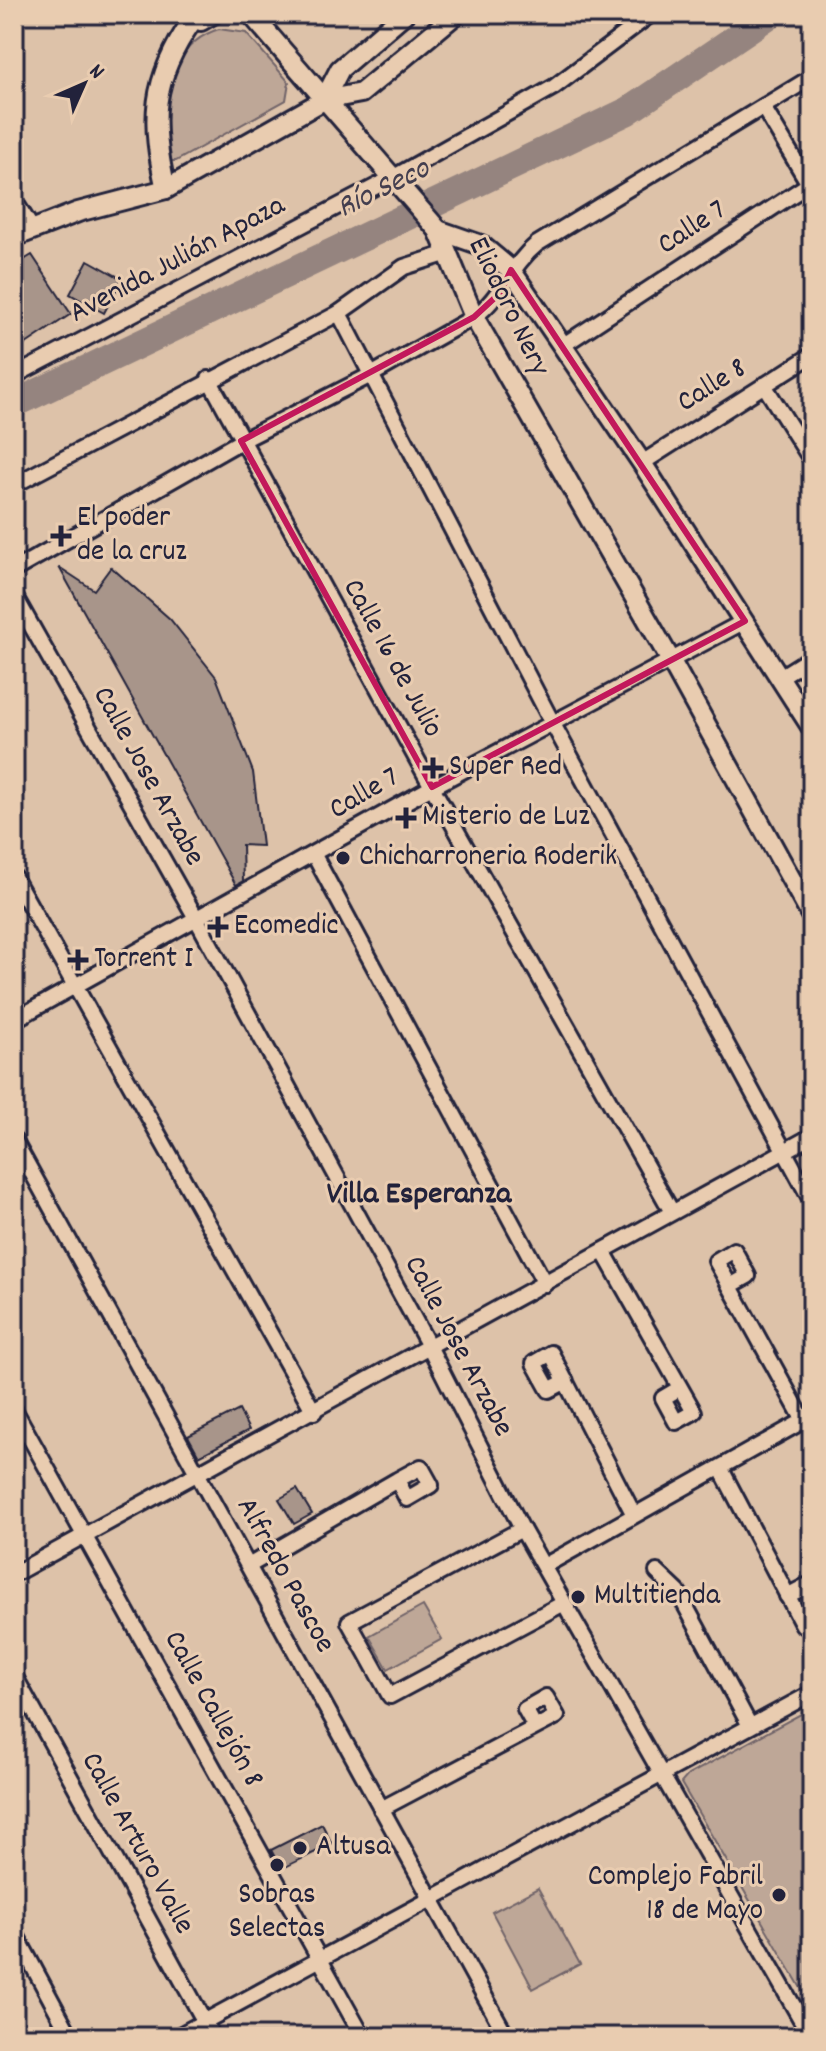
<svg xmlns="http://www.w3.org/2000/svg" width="826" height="2051" font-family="Dekko,sans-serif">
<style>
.green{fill:#bea797;stroke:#706469;stroke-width:2}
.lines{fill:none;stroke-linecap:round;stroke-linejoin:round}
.river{stroke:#95847f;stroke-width:28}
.building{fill:#a8958a;stroke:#22223b;stroke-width:2}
.street-casing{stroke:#22223b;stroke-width:20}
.secondary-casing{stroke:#22223b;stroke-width:24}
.street{stroke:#e9ccb0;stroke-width:14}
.secondary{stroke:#e9ccb0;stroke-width:18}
.marked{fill:none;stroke:#c2185b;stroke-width:6;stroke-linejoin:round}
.poi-dot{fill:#22223b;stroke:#e9ccb0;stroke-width:3}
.labels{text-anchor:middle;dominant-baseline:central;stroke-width:6;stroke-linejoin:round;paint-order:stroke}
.street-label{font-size:30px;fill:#22223b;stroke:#e9ccb0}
.poi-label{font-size:30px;fill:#22223b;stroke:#e9ccb0;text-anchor:start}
.water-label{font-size:32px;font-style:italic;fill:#443f4f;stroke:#e9ccb0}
.neighbourhood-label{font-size:32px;font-weight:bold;fill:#22223b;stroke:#e9ccb0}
</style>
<rect width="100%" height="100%" fill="#ddc2a9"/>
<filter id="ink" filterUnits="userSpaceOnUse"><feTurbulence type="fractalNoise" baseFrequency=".0125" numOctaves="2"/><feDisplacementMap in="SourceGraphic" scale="16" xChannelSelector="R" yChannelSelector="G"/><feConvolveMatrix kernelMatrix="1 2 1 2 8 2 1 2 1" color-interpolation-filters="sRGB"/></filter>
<g filter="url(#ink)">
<g class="green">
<path d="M219 29 246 33 289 82 286 100 176 161H167C162 113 163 46 219 29Z"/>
<path d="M423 1606 442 1639 388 1669 369 1636Z"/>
<path d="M812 1708V2007L681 1783 688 1775Z"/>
<path d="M538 1888 580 1964 533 1989 492 1912Z"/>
</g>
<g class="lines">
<path class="river" d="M14 404 628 111 771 14"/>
</g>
<g class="building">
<path d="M32 255 71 314 14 352V266Z"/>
<path d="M88 260 122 279 104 313 70 294Z"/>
<path d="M59 567 94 590 111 567 170 619 216 677 253 772 262 846 242 845 243 881 236 885Z"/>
<path d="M239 1410 249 1430 199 1456 188 1436Z"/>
<path d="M297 1489 312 1514 294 1524 279 1499Z"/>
<path d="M322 1824 332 1844 281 1869 271 1850Z"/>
</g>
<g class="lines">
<defs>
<g id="street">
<path d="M763 107 812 189"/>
<path d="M14 200 33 230"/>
<path d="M339 313 553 724 812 1202"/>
<path d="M562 346 812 182"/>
<path d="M14 376 394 177 554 87 651 14"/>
<path d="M209 379 432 787 672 1212"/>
<path d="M764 385 812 461"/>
<path d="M642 463 812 355"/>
<path d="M14 485 339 313 404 267 448 253"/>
<path d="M14 570 241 441 371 375 474 317C502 297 510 266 537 244L812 77"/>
<path d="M14 595 196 918 430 1348 522 1529 811 2037"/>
<path d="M780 677 812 657"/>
<path d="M314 855 545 1284"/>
<path d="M14 877 314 1412"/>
<path d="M14 1020 432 787 745 621"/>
<path d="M14 1140 507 2037"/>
<path d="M603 1251 694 1412 676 1422 663 1398 680 1388"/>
<path d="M730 1286 748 1276 734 1250 716 1261 804 1421"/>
<path d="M566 1381 549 1390 534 1363 551 1353 634 1515"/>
<path d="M14 1409 363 2037"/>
<path d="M721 1469 803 1625 812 1619"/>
<path d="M522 1529 349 1622 390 1696 564 1603"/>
<path d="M250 1565 397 1480 421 1467 431 1485 407 1499 397 1480"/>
<path d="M544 1566 812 1416"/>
<path d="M657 1572 678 1592 750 1726"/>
<path d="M14 1574 812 1136"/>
<path d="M787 1596 806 1586 812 1597"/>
<path d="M14 1675 213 2037"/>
<path d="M381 1809 557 1716 546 1697 525 1709 535 1727"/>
<path d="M14 1931 71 2037"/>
<path d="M176 2037 812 1693"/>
</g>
<g id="secondary">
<path d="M181 14 201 21 213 14"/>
<path d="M251 14 438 230 474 317 671 661 812 917"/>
<path d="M324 100 340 69 404 14"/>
<path d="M166 189C150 121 151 80 192 21"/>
<path d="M438 230 481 245 511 270 642 463 812 728"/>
<path d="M14 237 78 212 166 189 324 100 361 93 456 14"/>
</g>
</defs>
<use href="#street" class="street-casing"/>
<use href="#secondary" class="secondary-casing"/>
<use href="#street" class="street"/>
<use href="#secondary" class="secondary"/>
</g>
</g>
<path class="marked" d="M511 270 745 621 432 787 241 441 474 317 500 293Z"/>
<g class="poi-dot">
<path d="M57 524h8v8h8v8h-8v8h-8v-8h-8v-8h8z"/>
<path d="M429 756h8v8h8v8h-8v8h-8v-8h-8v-8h8z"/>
<path d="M402 806h8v8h8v8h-8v8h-8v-8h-8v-8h8z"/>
<circle cx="343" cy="858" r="8"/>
<path d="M214 915h8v8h8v8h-8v8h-8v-8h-8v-8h8z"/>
<path d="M74 948h8v8h8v8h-8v8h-8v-8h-8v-8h8z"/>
<circle cx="578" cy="1597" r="8"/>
<circle cx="300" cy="1848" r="8"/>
<circle cx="277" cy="1865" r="8"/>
<circle cx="779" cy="1895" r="8"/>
</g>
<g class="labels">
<g class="street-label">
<text transform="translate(693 229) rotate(-33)">Calle 7</text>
<text transform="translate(178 261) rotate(-28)">Avenida Julián Apaza</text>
<text transform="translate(507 307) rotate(64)">Eliodoro Nery</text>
<text transform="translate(713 387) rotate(-32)">Calle 8</text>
<text transform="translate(391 659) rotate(61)">Calle 16 de Julio</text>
<text transform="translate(147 777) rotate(61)">Calle Jose Arzabe</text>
<text transform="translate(365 795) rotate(-30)">Calle 7</text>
<text transform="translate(457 1347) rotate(62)">Calle Jose Arzabe</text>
<text transform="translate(284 1576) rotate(61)">Alfredo Pascoe</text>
<text transform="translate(212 1710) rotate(61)">Calle Callejón 8</text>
<text transform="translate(136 1844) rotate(61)">Calle Arturo Valle</text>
</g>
<g class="poi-label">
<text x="77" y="519">El poder<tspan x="77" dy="34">de la cruz</tspan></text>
<text x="449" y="768">Super Red</text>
<text x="422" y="818">Misterio de Luz</text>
<text x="359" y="858">Chicharroneria Roderik</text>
<text x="234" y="927">Ecomedic</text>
<text x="94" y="960">Torrent I</text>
<text x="594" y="1597">Multitienda</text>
<text x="316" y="1848">Altusa</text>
<text x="763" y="1878" text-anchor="end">Complejo Fabril<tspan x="763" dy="34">18 de Mayo</tspan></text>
<text x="277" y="1896" text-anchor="middle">Sobras<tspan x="277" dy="34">Selectas</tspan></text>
</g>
<g class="water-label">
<text transform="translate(384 190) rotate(-26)">Río Seco</text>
</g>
<g class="neighbourhood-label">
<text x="419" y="1196">Villa Esperanza</text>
</g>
</g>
<rect width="826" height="2051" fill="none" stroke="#e9ccb0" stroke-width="48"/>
<rect x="24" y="24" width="778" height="2003" fill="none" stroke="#22223b" stroke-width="3" filter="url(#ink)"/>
<g transform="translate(84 84) rotate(45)" stroke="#e9ccb0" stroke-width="6" paint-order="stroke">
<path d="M0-6L14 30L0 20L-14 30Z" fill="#22223b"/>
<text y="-12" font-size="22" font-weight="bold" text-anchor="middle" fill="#22223b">N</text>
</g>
</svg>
